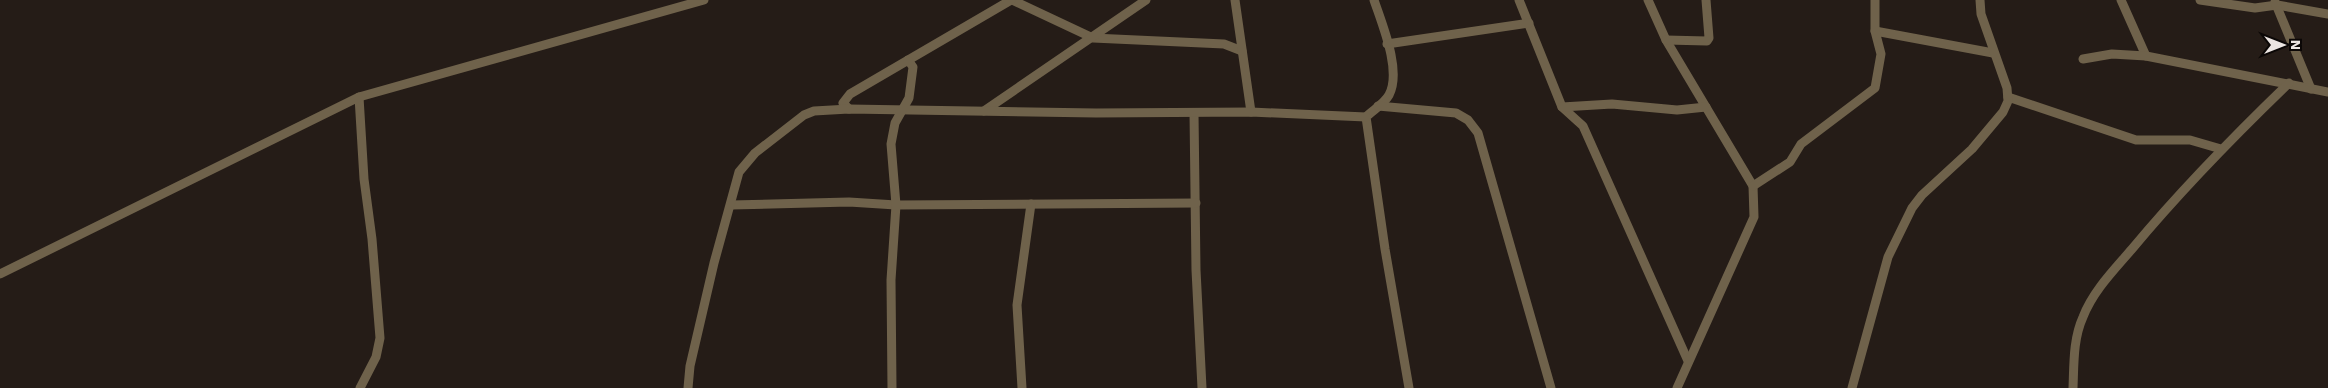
<svg xmlns="http://www.w3.org/2000/svg" width="2328" height="388" font-family="'Work Sans',sans-serif">
<style>
.lines{fill:none;stroke-linecap:round;stroke-linejoin:round}
.minor{stroke:#6f624b;stroke-width:9}
</style>
<rect width="100%" height="100%" fill="#251c17"/>
<g class="lines">
<g class="minor">
<path d="M1012 0 1093 38 1224 44 1242 51"/>
<path d="M1235 0 1251 112"/>
<path d="M1374 0C1382 24 1402 71 1389 95 1384 104 1373 110 1366 117L1385 249 1409 388"/>
<path d="M1519 0 1562 107 1583 126 1688 361"/>
<path d="M1648 0 1666 40 1753 186 1754 217 1677 388"/>
<path d="M2121 0 2146 56"/>
<path d="M2200 0 2255 8 2277 5 2328 14"/>
<path d="M2275 2 2311 89"/>
<path d="M1875 31 1993 53"/>
<path d="M1666 40 1707 41 1709 38 1706 0"/>
<path d="M1387 44 1529 23"/>
<path d="M2083 59 2112 54 2146 56 2328 92"/>
<path d="M359 97 364 179 372 239 380 338 376 357 360 388"/>
<path d="M2008 97 2136 140H2190L2221 149"/>
<path d="M1378 106 1456 113 1468 120 1478 133 1551 388"/>
<path d="M1562 107 1612 104 1677 110 1706 107"/>
<path d="M849 109 843 103 850 94 1011 0"/>
<path d="M984 111 1146 0"/>
<path d="M1194 113 1196 270 1202 388"/>
<path d="M1753 186 1790 162 1801 144 1875 88 1881 54 1875 31V0"/>
<path d="M731 205 849 202 896 205 1196 203"/>
<path d="M0 274 359 97 704 0"/>
<path d="M688 388 690 366 714 263 739 172 755 153 804 115 814 111 849 109 1096 113 1251 112 1366 117"/>
<path d="M892 388 891 280 896 205 891 144 895 123 909 98 913 67 908 60"/>
<path d="M1022 388 1017 305 1031 204"/>
<path d="M1852 388 1888 257 1912 208 1922 195 1972 149 2003 112 2008 101 2007 88 1981 14 1980 0"/>
<path d="M2073 388C2074 364 2073 339 2083 317 2093 291 2114 270 2132 249 2181 190 2234 136 2289 83"/>
</g>
</g>
<g transform="translate(2283 45) rotate(90)" stroke="#0b0706" stroke-width="4" paint-order="stroke">
<path d="M0-4L9 19L0 12L-9 19Z" fill="#ece5e2"/>
<text y="-8" font-size="14" font-weight="bold" text-anchor="middle" fill="#ece5e2">N</text>
</g>
</svg>
